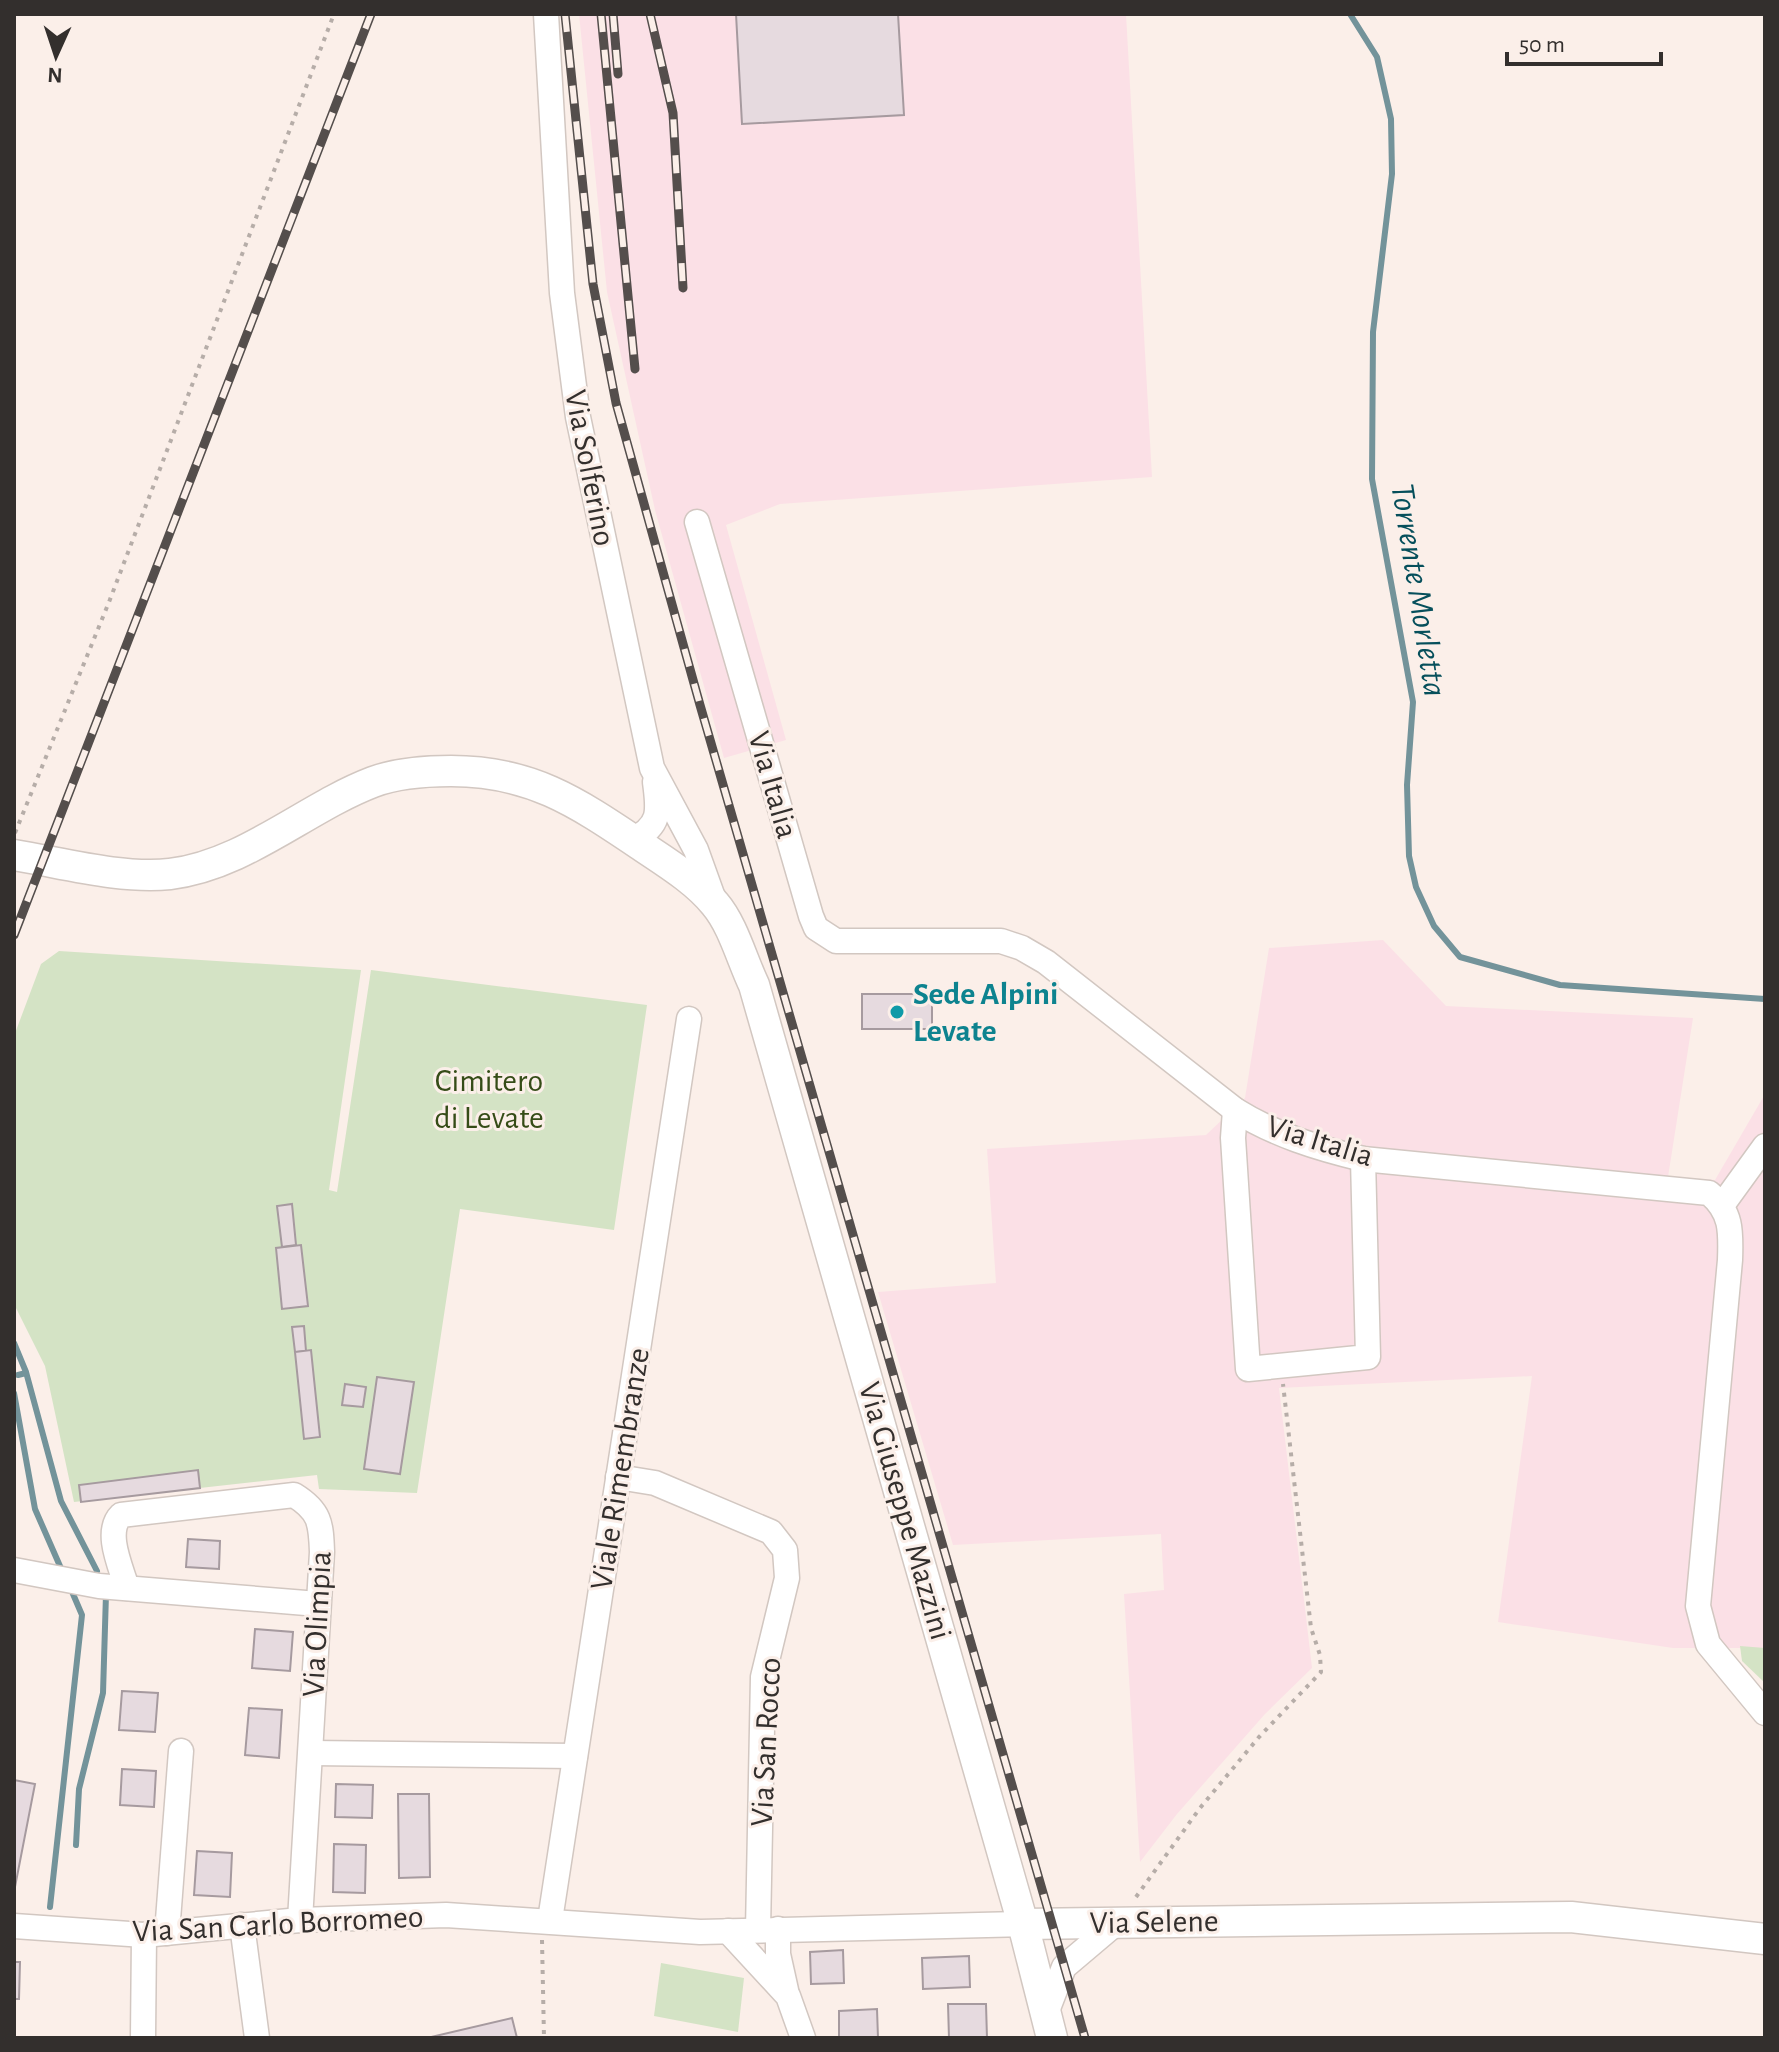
<svg xmlns="http://www.w3.org/2000/svg" width="1779" height="2052" font-family="'Alegreya Sans',sans-serif">
<style>
.industrial{fill:#fbe0e6}
.green{fill:#d4e3c5}
.lines{fill:none;stroke-linecap:round;stroke-linejoin:round}
.stream{stroke:#73939a;stroke-width:6}
.building{fill:#e6dadf;stroke:#a69a9f;stroke-width:2}
.minor-casing{stroke:#d2c7c1;stroke-width:27}
.tertiary-casing{stroke:#d2c7c1;stroke-width:33}
.path{stroke:#b6ada8;stroke-width:4;stroke-dasharray:4 6;stroke-linecap:butt}
.minor{stroke:#fff;stroke-width:24}
.tertiary{stroke:#fff;stroke-width:30}
.rail-casing{stroke:#544e4c;stroke-width:9}
.rail{stroke:#fbefe9;stroke-width:6;stroke-dasharray:18;stroke-linecap:butt}
.culture-dot{fill:#0f9aa8;stroke:#fbefe9;stroke-width:3}
.labels{text-anchor:middle;dominant-baseline:central;stroke-width:6;stroke-linejoin:round;paint-order:stroke}
.street-label{font-size:32px;fill:#332f2d;stroke:#fbefe9}
.culture-label{font-size:32px;font-weight:bold;fill:#0d838f;stroke:#fbefe9;text-anchor:start}
.park-label{font-size:32px;fill:#354c17;stroke:#fbefe9}
.water-label{font-size:34px;font-style:italic;fill:#064f5b;stroke:#fbefe9}
</style>
<rect width="100%" height="100%" fill="#fbefe9"/>
<g class="industrial">
<path d="M579 14H1126L1152 477 780 504 726 525 786 740 724 758 655 510 607 292Z"/>
<path d="M1383 940 1446 1006 1693 1018 1668 1177 1715 1180 1765 1094V1648H1673L1498 1622 1532 1376 1279 1388 1312 1668 1265 1714 1177 1814 1140 1862 1124 1594 1164 1590 1161 1534 953 1545 878 1292 996 1283 987 1149 1206 1135 1245 1098 1269 948Z"/>
</g>
<g class="green">
<path d="M59 951 361 970 329 1190 337 1192 371 970 647 1005 614 1230 460 1209 417 1493 319 1489 317 1475 74 1502 45 1366 14 1304V1036L41 964Z"/>
<path d="M1740 1646 1765 1648V1683L1742 1661Z"/>
<path d="M661 1963 744 1978 738 2032 654 2016Z"/>
</g>
<g class="lines">
<g class="stream">
<path d="M1350 14 1377 57 1391 119 1392 174 1373 332 1372 479 1413 702 1407 785 1409 856 1416 887 1434 926 1460 957 1560 985 1765 999"/>
<path d="M14 1343 26 1372 61 1501 97 1571"/>
<path d="M18 1375 26 1373"/>
<path d="M14 1393 35 1509 63 1573"/>
<path d="M76 1845 79 1789 103 1693 106 1594"/>
<path d="M50 1907 82 1615 70 1587"/>
</g>
</g>
<g class="building">
<path d="M736 14H898L904 115 742 124Z"/>
<rect x="862" y="994" width="70" height="35"/>
<path d="M292 1204 296 1245 282 1247 277 1206Z"/>
<path d="M301 1245 308 1306 282 1309 276 1248Z"/>
<path d="M304 1326 306 1351 295 1352 292 1327Z"/>
<path d="M311 1350 320 1437 304 1439 295 1352Z"/>
<path d="M377 1377 414 1382 400 1474 364 1469Z"/>
<path d="M345 1384 366 1387 363 1407 342 1405Z"/>
<path d="M198 1470 200 1488 81 1502 79 1485Z"/>
<path d="M188 1539 220 1541 219 1569 186 1567Z"/>
<path d="M255 1629 293 1632 290 1671 252 1668Z"/>
<path d="M122 1691 158 1693 155 1732 119 1730Z"/>
<path d="M249 1708 282 1710 279 1758 245 1755Z"/>
<path d="M122 1769 156 1771 154 1807 120 1805Z"/>
<path d="M14 1780 35 1784 15 1887 14 1886Z"/>
<path d="M336 1784 373 1785 372 1818 335 1817Z"/>
<path d="M398 1794H429L430 1877 399 1878Z"/>
<path d="M334 1844 366 1845 365 1893 333 1892Z"/>
<path d="M197 1851 232 1853 230 1897 194 1895Z"/>
<path d="M843 1950 844 1983 811 1984 810 1952Z"/>
<path d="M969 1956 970 1987 923 1989 922 1958Z"/>
<path d="M14 1962H20L19 1999H14Z"/>
<path d="M948 2004H986L987 2038H949Z"/>
<path d="M877 2009 878 2038H839V2011Z"/>
<path d="M512 2018 517 2038H431V2037Z"/>
</g>
<g class="lines">
<defs>
<g id="minor">
<path d="M546 14 562 293 578 417 652 768 696 850 714 900"/>
<path d="M697 522 811 916 816 928 836 941H1001L1022 948 1046 962 1235 1110C1275 1135 1317 1148 1363 1159L1709 1193C1732 1212 1731 1232 1730 1260L1698 1606 1708 1644 1765 1713"/>
<path d="M632 840C661 826 659 811 655 782"/>
<path d="M1235 1110 1233 1138 1248 1369 1368 1357 1363 1159"/>
<path d="M1723 1204 1765 1146"/>
<path d="M618 1477 655 1483 771 1532 785 1550 787 1578 763 1677 758 1930"/>
<path d="M14 1570 99 1586 318 1604"/>
<path d="M127 1588C121 1567 104 1532 121 1515L294 1495C320 1511 321 1523 322 1552L300 1920"/>
<path d="M311 1753 575 1756"/>
<path d="M550 1920 689 1019"/>
<path d="M242 1925 257 2038"/>
<path d="M14 1926 144 1935 300 1920 446 1915 700 1932 1023 1924"/>
<path d="M778 1929V1954L786 1990"/>
<path d="M728 1931 788 1996 803 2038"/>
<path d="M167 1933 181 1751"/>
<path d="M1047 2011 1064 1967 1116 1923"/>
<path d="M143 2038 144 1935"/>
</g>
<g id="tertiary">
<path d="M14 855C63 863 120 879 170 874 245 865 305 808 373 782 397 773 426 771 451 771 530 771 575 801 639 844 664 861 696 880 715 904 733 925 742 960 754 985L1023 1924 1052 2038"/>
<path d="M1023 1924 1571 1917 1765 1939"/>
</g>
</defs>
<use href="#minor" class="minor-casing"/>
<use href="#tertiary" class="tertiary-casing"/>
<g class="path">
<path d="M15 833 109 602 334 14"/>
<path d="M1136 1897 1200 1808 1259 1737 1321 1672 1320 1655 1311 1628 1283 1384"/>
<path d="M542 1940 544 2038"/>
</g>
<use href="#minor" class="minor"/>
<use href="#tertiary" class="tertiary"/>
<defs>
<g id="rail">
<path d="M565 14 593 284 616 403 700 705 1085 2038"/>
<path d="M601 14 635 369"/>
<path d="M613 14 618 74"/>
<path d="M650 14 673 113 683 288"/>
<path d="M14 935 371 14"/>
</g>
</defs>
<use href="#rail" class="rail-casing"/>
<use href="#rail" class="rail"/>
</g>
<circle class="culture-dot" cx="897" cy="1012" r="8"/>
<g class="labels">
<g class="street-label">
<text transform="translate(590 468) rotate(79)">Via Solferino</text>
<text transform="translate(773 785) rotate(74)">Via Italia</text>
<text transform="translate(1320 1141) rotate(17)">Via Italia</text>
<text transform="translate(620 1469) rotate(-81)">Viale Rimembranze</text>
<text transform="translate(905 1511) rotate(74)">Via Giuseppe Mazzini</text>
<text transform="translate(317 1624) rotate(-87)">Via Olimpia</text>
<text transform="translate(766 1742) rotate(-87)">Via San Rocco</text>
<text transform="translate(1154 1922) rotate(-1)">Via Selene</text>
<text transform="translate(278 1924) rotate(-3)">Via San Carlo Borromeo</text>
</g>
<g class="culture-label">
<text x="913" y="994">Sede Alpini<tspan x="913" dy="37">Levate</tspan></text>
</g>
<g class="park-label">
<text x="489" y="1081">Cimitero<tspan x="489" dy="37">di Levate</tspan></text>
</g>
<g class="water-label">
<text transform="translate(1418 590) rotate(81)">Torrente Morletta</text>
</g>
</g>
<rect width="1779" height="2052" fill="none" stroke="#332f2d" stroke-width="32"/>
<g transform="translate(56 56) rotate(183)" stroke="#fbefe9" stroke-width="6" paint-order="stroke">
<path d="M0-6L14 30L0 20L-14 30Z" fill="#332f2d"/>
<text y="-12" font-size="22" font-weight="bold" text-anchor="middle" fill="#332f2d">N</text>
</g>
<path d="M1507 52v12h154v-12" fill="none" stroke="#332f2d" stroke-width="4"/>
<text x="1519" y="52" font-size="24" fill="#332f2d" stroke="#fbefe9" stroke-width="6" paint-order="stroke">50 m</text>
</svg>
